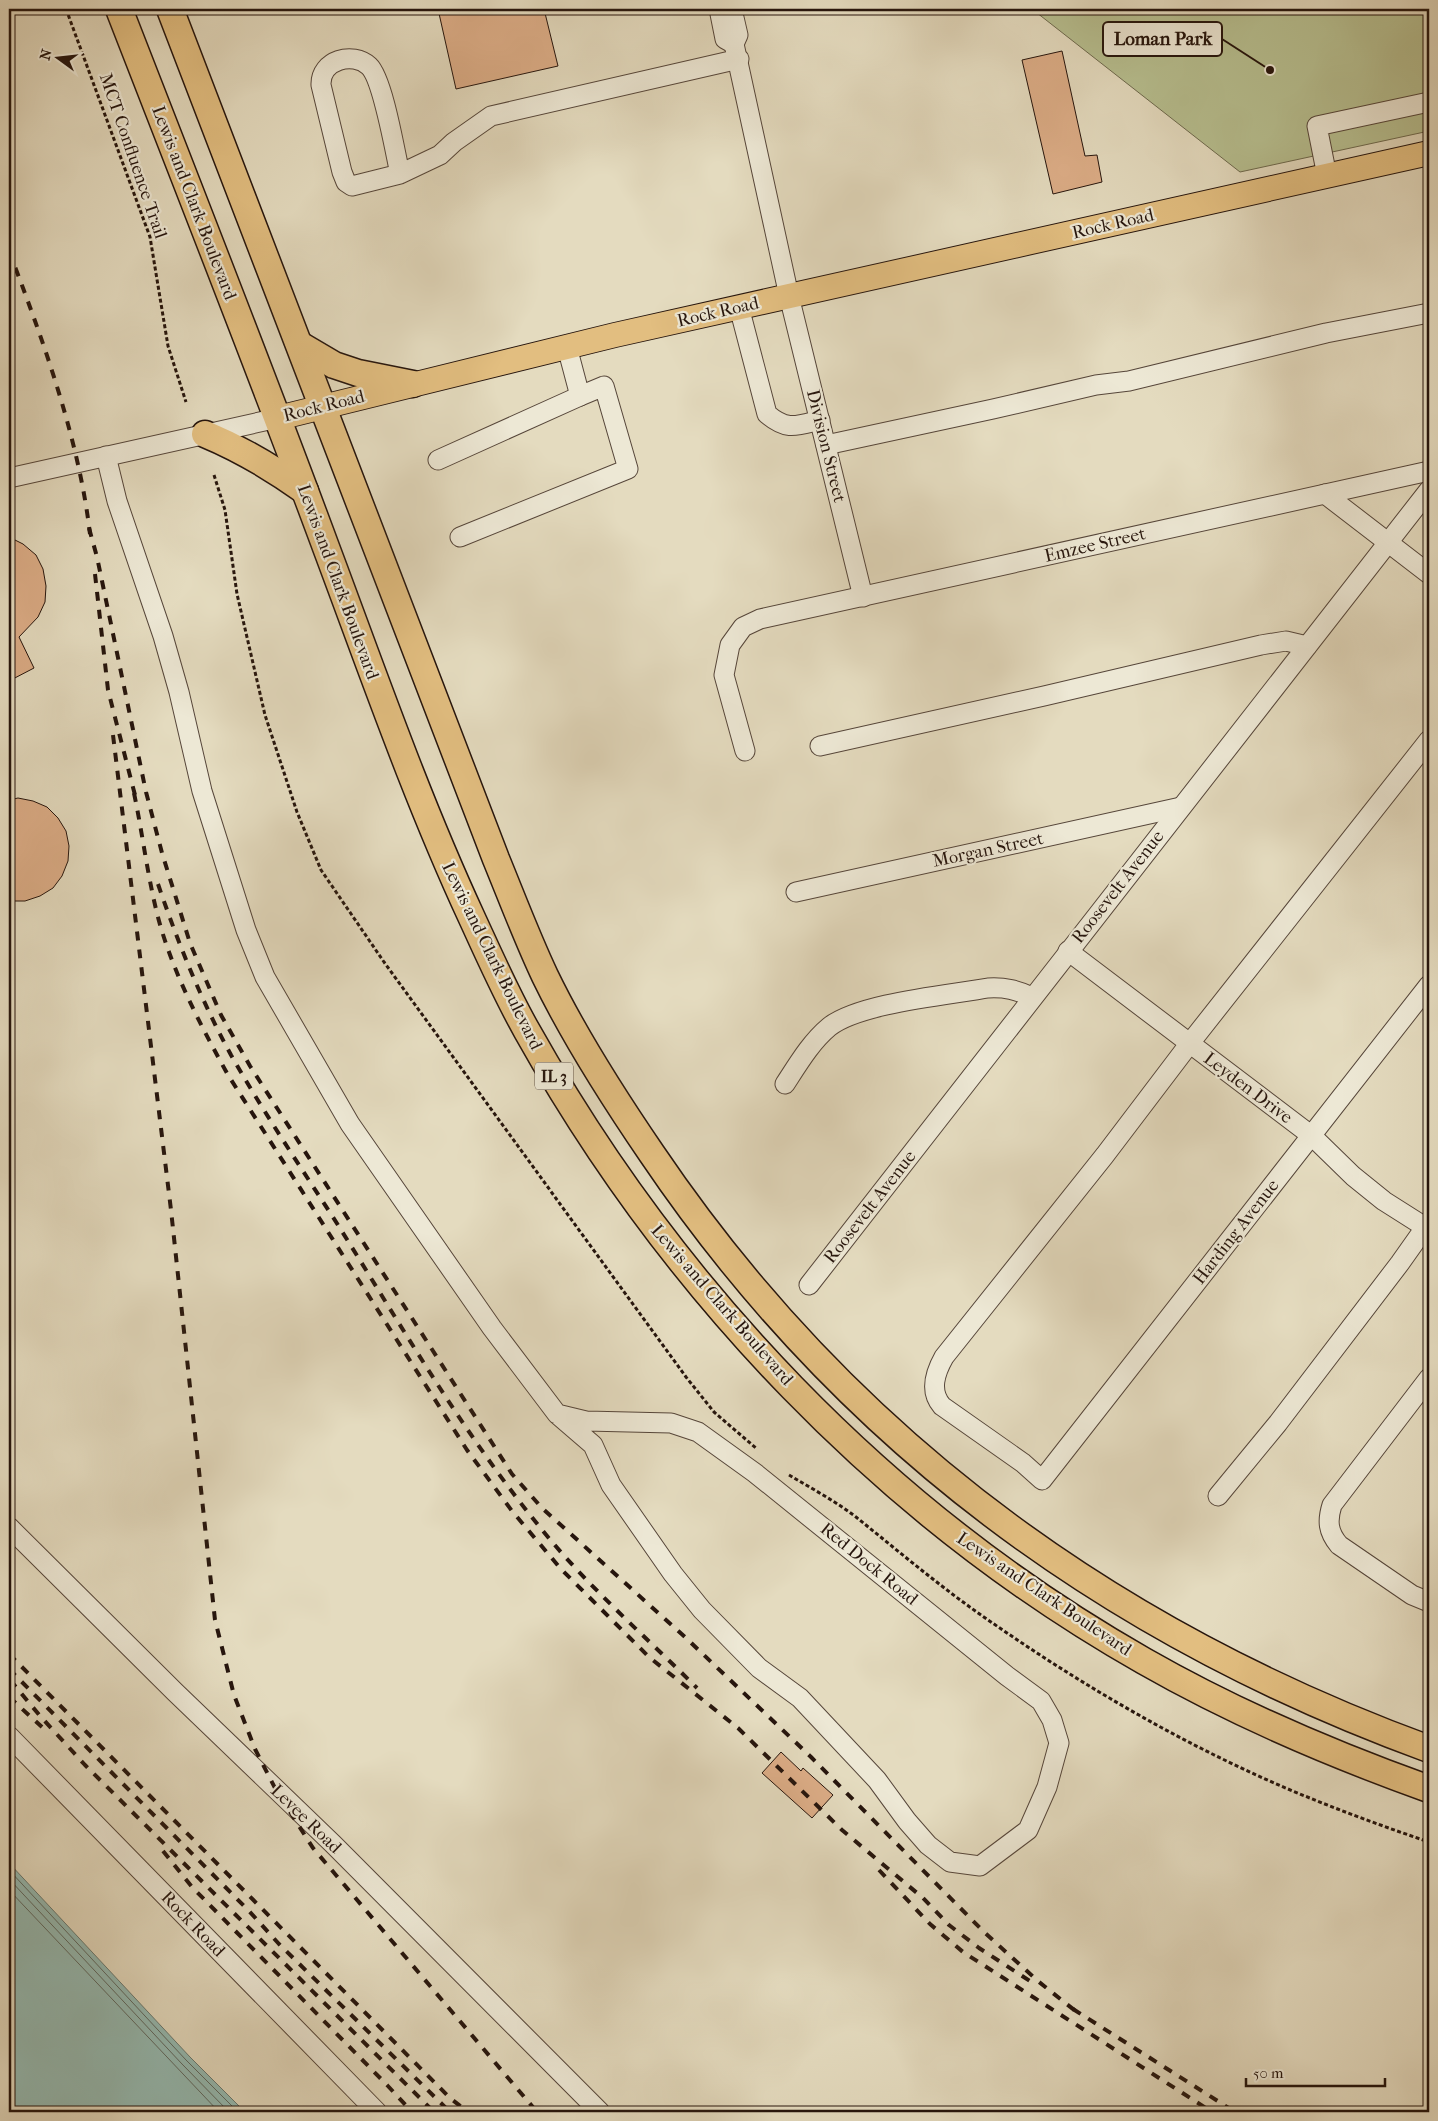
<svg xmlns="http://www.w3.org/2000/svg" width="1438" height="2121" font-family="'IM FELL French Canon',serif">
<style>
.green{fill:#b7bf90;stroke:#6e6a4e}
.water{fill:#95bbb3;stroke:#697971}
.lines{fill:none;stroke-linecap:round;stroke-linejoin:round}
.shore{stroke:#5e6860;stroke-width:1}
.building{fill:#dcad87;stroke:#26150d}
.minor-casing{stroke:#56463a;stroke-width:21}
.major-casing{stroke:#26150d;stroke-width:26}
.highway-casing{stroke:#26150d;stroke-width:29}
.path{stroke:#26150d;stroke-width:3;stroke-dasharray:4 2.5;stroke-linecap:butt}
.minor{stroke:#ede8d5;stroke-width:19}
.major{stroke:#e2be80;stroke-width:24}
.highway{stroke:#e2be80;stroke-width:26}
.rail{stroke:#26150d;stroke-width:4;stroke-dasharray:9 9;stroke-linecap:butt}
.labels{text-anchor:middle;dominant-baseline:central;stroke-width:4.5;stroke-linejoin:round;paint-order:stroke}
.shield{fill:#ede8d5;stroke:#625449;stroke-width:1}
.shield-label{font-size:16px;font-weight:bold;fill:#26150d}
.street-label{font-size:18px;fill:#26150d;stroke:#ede8d5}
.leader{fill:none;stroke:#26150d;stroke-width:2}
.callout-dot{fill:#26150d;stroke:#ede8d5;stroke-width:2}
.callout{fill:#ede8d5;stroke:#26150d;stroke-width:2}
.callout-label{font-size:19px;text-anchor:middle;font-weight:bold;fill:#26150d}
</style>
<rect width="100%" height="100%" fill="#e4dbbf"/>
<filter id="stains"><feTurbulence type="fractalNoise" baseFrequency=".004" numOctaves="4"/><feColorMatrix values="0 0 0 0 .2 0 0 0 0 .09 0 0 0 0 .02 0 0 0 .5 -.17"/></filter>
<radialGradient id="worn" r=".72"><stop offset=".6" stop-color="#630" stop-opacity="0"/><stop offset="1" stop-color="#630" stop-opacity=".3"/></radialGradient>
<path class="green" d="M1032 9H1429V131L1240 172Z"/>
<path class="water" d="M9 1863 190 2057 245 2112H9Z"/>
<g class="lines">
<g class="shore">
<path d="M9 1870 186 2060 238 2112"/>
<path d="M9 1879 182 2064 229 2112"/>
<path d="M9 1890 219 2112"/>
</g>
</g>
<g class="building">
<path d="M438 9H544L558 66 456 89Z"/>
<path d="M1062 51 1085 156 1097 155 1102 182 1053 194 1022 60Z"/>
<path d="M9 537 23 544 36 555 43 569 46 586 45 602 38 617 19 637 34 668 9 681Z"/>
<path d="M18 798 33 801 47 807 58 818 66 831 69 846 68 861 62 876 53 888 40 896 25 901H9V800Z"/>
<path d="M781 1752 801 1771 803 1768 833 1795 812 1818 762 1773Z"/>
</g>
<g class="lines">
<defs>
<g id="minor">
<path d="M719 9 725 39 734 44 738 35 732 9"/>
<path d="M734 44 789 296 863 597"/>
<path d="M400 174C395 152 383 79 369 66 353 51 320 60 321 85L342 172 346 182 352 186 400 174 440 155 454 142 491 116 739 59"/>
<path d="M1327 176 1317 126 1429 102"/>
<path d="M739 307 767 414C787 431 796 426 820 420"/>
<path d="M826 445 993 409 1096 385 1129 381 1326 333 1429 313"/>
<path d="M106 456 117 501 163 636 179 692 202 791 246 930 265 977 350 1124 492 1328 557 1414 593 1445 611 1485 673 1574 702 1610 759 1668 800 1698 877 1780 907 1821 928 1845 950 1862 980 1866 1028 1830 1047 1787 1059 1743 1052 1720 1041 1701 1007 1676 755 1473 698 1432 671 1423 586 1421 557 1414"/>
<path d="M438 460 580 396"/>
<path d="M9 478 278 418"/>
<path d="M1325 494 1429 574"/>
<path d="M460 537 628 469 604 386 580 396 567 347"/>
<path d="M1429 740 1190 1043 1105 1155 944 1357C935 1373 929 1391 942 1406L1023 1463 1042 1480 1429 985"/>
<path d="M820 746 1044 696 1261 645 1286 641 1307 646"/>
<path d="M745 751 724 675 730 645 743 627 760 619 1429 471"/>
<path d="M796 892 1181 807"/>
<path d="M1068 951 1312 1136 1353 1176 1384 1201 1425 1227"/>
<path d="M785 1084C798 1064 811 1042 829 1027 859 1003 949 995 988 988 1005 987 1017 990 1032 997"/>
<path d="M809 1285 1429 490"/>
<path d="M1429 1378 1332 1505C1327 1521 1328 1532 1339 1545L1412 1595 1429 1602"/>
<path d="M1218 1496 1278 1423 1400 1263 1429 1222"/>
<path d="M9 1527 175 1692 333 1844 600 2112"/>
<path d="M9 1736 377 2112"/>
</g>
<path id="major" d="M278 418 615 335 1429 153"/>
<g id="highway">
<path d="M119 9C189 189 260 369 327 550 373 673 416 797 471 916 489 955 506 994 527 1031 672 1290 885 1514 1144 1661 1235 1713 1331 1754 1429 1789"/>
<path d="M170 9 496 859C512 898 527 938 545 976 575 1038 613 1097 652 1154 844 1438 1108 1632 1429 1749"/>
<path d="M300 345 334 365 358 373 413 384"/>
<path d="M205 434C241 449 273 468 305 491"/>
</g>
</defs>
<use href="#minor" class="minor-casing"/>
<use href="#major" class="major-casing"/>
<use href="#highway" class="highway-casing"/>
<g class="path">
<path d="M66 9 150 237 168 346 186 402"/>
<path d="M214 475 225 510 237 594 265 715 297 812 321 870 384 962 686 1377 714 1412 757 1449"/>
<path d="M789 1475C811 1488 835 1501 856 1517 897 1550 937 1584 981 1615 1075 1681 1175 1740 1281 1786 1330 1807 1379 1825 1429 1842"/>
</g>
<use href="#minor" class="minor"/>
<use href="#major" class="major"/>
<use href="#highway" class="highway"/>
<g class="rail">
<path d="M9 251C43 340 79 439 90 534"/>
<path d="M89 528 97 557 146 792 162 853 190 943 221 1015 250 1066 512 1474 542 1508 686 1638 811 1757 984 1932 1039 1982 1078 2013"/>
<path d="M95 574 108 690 136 799"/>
<path d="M113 735 171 1210 215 1620 234 1695 255 1749 276 1790 313 1848 537 2112"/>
<path d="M134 793C143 836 148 880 159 921 174 975 201 1026 228 1075L467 1450 512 1511 561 1569 649 1657 738 1728 842 1830 923 1898 949 1925 979 1948 1033 1983"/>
<path d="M158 884C178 943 201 1000 231 1055 264 1113 302 1169 338 1225 402 1327 463 1433 539 1526 586 1585 644 1635 697 1688"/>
<path d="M9 1654 450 2098 468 2112"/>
<path d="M9 1669 249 1911 279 1944 450 2112"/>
<path d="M10 1680 41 1717 85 1765 434 2112"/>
<path d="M9 1697 42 1727"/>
<path d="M163 1851 192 1887 387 2085 412 2112"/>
<path d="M879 1870 930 1924 963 1952 1212 2112"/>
<path d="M1073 2009 1235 2112"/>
</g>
</g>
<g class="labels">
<rect class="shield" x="535" y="1062.5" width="38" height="27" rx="4"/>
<g class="shield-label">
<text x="554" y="1076">IL 3</text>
</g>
<g class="street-label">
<text transform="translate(133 156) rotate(71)">MCT Confluence Trail</text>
<text transform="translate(194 203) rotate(69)">Lewis and Clark Boulevard</text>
<text transform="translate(1113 224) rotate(-13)">Rock Road</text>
<text transform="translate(718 312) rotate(-13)">Rock Road</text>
<text transform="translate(324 406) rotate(-14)">Rock Road</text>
<text transform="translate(826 446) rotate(76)">Division Street</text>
<text transform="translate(1095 545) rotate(-13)">Emzee Street</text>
<text transform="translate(338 582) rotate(70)">Lewis and Clark Boulevard</text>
<text transform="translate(988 850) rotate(-12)">Morgan Street</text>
<text transform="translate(1118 887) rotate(-52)">Roosevelt Avenue</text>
<text transform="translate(492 956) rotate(64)">Lewis and Clark Boulevard</text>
<text transform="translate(1248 1088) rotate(37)">Leyden Drive</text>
<text transform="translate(870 1207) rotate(-52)">Roosevelt Avenue</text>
<text transform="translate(1236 1232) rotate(-52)">Harding Avenue</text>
<text transform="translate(722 1305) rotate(49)">Lewis and Clark Boulevard</text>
<text transform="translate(869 1564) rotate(39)">Red Dock Road</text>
<text transform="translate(1044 1594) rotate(34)">Lewis and Clark Boulevard</text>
<text transform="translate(306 1819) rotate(44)">Levee Road</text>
<text transform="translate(193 1924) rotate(46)">Rock Road</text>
</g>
</g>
<path class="leader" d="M1270 70L1222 39"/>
<circle class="callout-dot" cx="1270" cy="70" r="5"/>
<rect class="callout" x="1103" y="22" width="119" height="34" rx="5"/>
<g class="callout-label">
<text x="1163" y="45">Loman Park</text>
</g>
<rect width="1438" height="2121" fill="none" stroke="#e4dbbf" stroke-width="30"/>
<rect x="10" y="10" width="1418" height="2101" fill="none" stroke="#26150d" stroke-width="2.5"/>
<rect x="15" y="15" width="1408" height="2091" fill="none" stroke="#26150d"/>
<g transform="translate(58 58) rotate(285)" stroke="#ede8d5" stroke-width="4" paint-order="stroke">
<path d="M0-4L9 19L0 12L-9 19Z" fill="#26150d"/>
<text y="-8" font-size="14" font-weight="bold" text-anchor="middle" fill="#26150d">N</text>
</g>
<path d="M1246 2078v8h139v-8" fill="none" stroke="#26150d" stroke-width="2.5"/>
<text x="1253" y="2078" font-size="15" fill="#26150d" stroke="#ede8d5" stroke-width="4" paint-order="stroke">50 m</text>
<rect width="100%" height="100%" filter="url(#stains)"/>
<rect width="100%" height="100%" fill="url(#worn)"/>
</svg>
